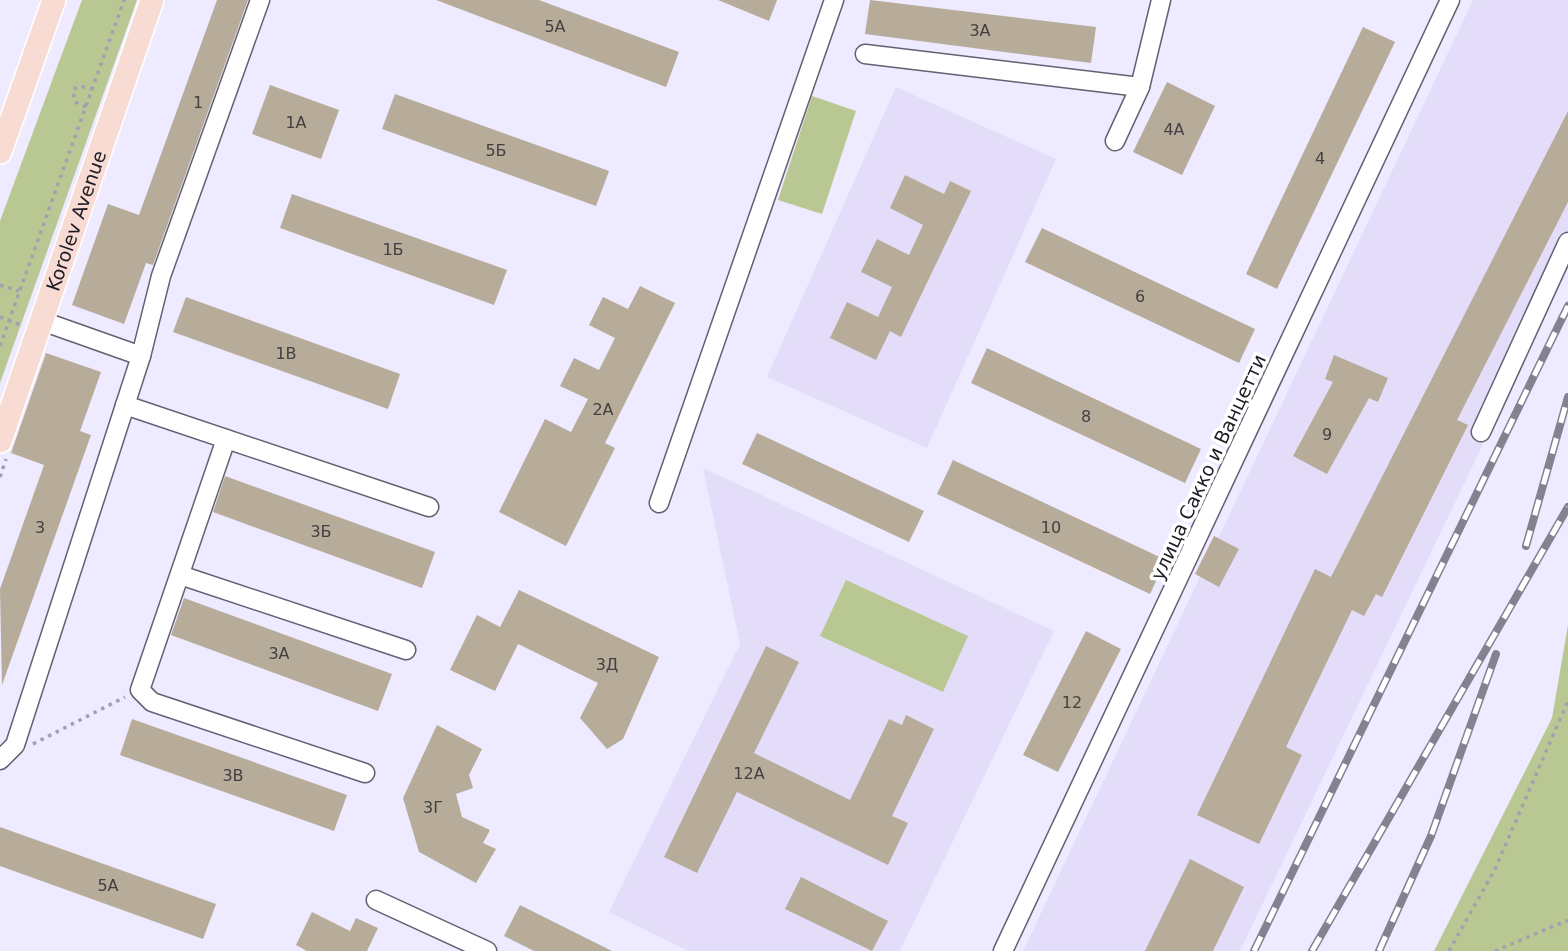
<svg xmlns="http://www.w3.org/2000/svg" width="1568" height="951" font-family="'DejaVu Sans',sans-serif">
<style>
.built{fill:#e3ddf9}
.green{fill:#b9c892}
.building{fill:#b7ac9a}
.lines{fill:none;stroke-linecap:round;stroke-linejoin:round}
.minor-casing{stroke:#636071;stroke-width:21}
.major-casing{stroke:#fff;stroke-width:26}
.path{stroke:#a39fb0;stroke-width:3.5;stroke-dasharray:3.5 5;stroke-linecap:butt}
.minor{stroke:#fff;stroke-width:18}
.major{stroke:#f8dcd4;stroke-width:23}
.rail-casing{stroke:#848190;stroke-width:8}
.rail{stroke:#fff;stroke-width:5;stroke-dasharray:16;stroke-linecap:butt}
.labels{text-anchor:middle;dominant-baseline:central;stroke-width:7;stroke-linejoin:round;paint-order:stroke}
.number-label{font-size:16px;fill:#444042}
.street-label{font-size:19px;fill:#1e1c24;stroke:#fff}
</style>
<rect width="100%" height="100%" fill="#eeeaff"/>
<g class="built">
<path d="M1473 0H1568V265L1485 440 1240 951H1023Z"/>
<path d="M896 87 1056 159 927 448 767 377Z"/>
<path d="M703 468 1054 631 900 951H688L609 912 740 644Z"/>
</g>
<g class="green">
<path d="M82 0H137L0 383V221Z"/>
<path d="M812 96 856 111 822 214 778 200Z"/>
<path d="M846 580 968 636 943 692 820 636Z"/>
<path d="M1568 625V951H1434L1552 718Z"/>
</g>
<g class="building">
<path d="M217 0H248L153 265 146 263 124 324 72 305 108 204 139 215Z"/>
<path d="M436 0H539L679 52 666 87Z"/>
<path d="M718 0H777L769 21Z"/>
<path d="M870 0 1096 27 1091 63 865 34Z"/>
<path d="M1363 27 1395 42 1277 289 1246 274Z"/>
<path d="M1167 82 1215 106 1182 175 1133 152Z"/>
<path d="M270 85 339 110 321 159 252 134Z"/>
<path d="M395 94 609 171 596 206 382 129Z"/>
<path d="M1568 111V202L1457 420 1468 425 1382 597 1376 594 1364 616 1352 610 1286 747 1302 755 1259 844 1197 815 1315 569 1331 577Z"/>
<path d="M905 175 944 194 950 181 971 191 901 337 890 331 876 360 830 338 847 302 878 317 892 287 861 272 877 239 909 255 923 225 890 208Z"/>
<path d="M292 194 507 270 494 305 280 228Z"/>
<path d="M1042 228 1255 329 1239 363 1025 262Z"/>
<path d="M640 286 675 303 605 443 615 448 566 546 499 512 545 419 571 432 588 399 560 386 574 358 599 370 615 338 589 325 603 297 628 309Z"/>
<path d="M186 297 400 374 388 409 173 332Z"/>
<path d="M987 348 1201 449 1185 483 971 383Z"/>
<path d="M46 353 101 372 80 431 91 435 2 685 0 589 44 465 11 453Z"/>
<path d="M1334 355 1388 378 1378 402 1369 398 1327 474 1293 456 1333 382 1325 379Z"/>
<path d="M757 433 924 511 909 542 742 464Z"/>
<path d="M953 460 1166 560 1150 594 937 494Z"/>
<path d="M225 476 435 552 422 588 213 512Z"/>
<path d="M1214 536 1239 549 1219 587 1195 574Z"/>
<path d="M519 590 659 657 623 739 607 749 580 718 598 683 518 644 495 691 450 670 477 615 500 627Z"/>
<path d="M184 598 392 674 378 711 171 635Z"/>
<path d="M1086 631 1121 649 1058 772 1023 755Z"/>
<path d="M766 646 799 662 754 753 850 800 889 719 902 725 906 715 934 729 892 816 908 823 888 865 737 792 697 873 664 857Z"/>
<path d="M132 719 347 795 334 831 120 755Z"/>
<path d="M437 725 482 749 469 775 473 788 456 794 462 817 490 830 483 843 496 849 476 883 419 852 403 798Z"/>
<path d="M0 827 216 904 203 939 0 866Z"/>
<path d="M1190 859 1244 887 1213 951H1145Z"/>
<path d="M801 877 888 921 872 951 785 909Z"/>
<path d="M520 905 612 951H534L504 936Z"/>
<path d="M312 912 350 931 356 918 378 928 367 951H307L296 945Z"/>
</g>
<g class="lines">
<defs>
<g id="minor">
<path d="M865 54 1140 87"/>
<path d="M1115 141 1140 87 1161 0"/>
<path d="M141 356 161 276 260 0"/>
<path d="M125 405 429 507"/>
<path d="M1481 432 1568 242"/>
<path d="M226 439 140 690 152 702 365 773"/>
<path d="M659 503 834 0"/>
<path d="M180 575 406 650"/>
<path d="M0 760 15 745 141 356 42 321"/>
<path d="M376 900 487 951"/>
<path d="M1003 951 1450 0"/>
</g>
<g id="major">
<path d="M0 152 54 0"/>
<path id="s1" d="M0 441 152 0"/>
</g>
</defs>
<use href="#minor" class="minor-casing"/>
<use href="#major" class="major-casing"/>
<g class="path">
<path d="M86 107 75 102 73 90 79 86 92 89"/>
<path d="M0 285 19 291"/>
<path d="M0 317 21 325"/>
<path d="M0 346 124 0"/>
<path d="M0 477 6 459"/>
<path d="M33 744 125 697"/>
<path d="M1449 951 1495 869 1568 701"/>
<path d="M1495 951 1568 920"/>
</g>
<use href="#minor" class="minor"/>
<use href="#major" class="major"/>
<defs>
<g id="rail">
<path d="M1526 546 1568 397"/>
<path d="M1254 951 1568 306"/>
<path d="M1312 951 1568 507"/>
<path d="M1379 951 1431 836 1496 654"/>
</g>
</defs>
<use href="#rail" class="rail-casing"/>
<use href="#rail" class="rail"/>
</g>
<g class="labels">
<g class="number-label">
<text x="555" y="26">5А</text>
<text x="980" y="30">3А</text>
<text x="198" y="102">1</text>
<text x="296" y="122">1А</text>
<text x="1174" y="129">4А</text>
<text x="496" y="150">5Б</text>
<text x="1320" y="158">4</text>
<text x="393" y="249">1Б</text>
<text x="1140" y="296">6</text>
<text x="286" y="353">1В</text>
<text x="603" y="409">2А</text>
<text x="1086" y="416">8</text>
<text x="1327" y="434">9</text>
<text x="40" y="527">3</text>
<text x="1051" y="527">10</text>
<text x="321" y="531">3Б</text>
<text x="279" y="653">3А</text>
<text x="607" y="664">3Д</text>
<text x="1072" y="702">12</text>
<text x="749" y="773">12А</text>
<text x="233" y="775">3В</text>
<text x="433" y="807">3Г</text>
<text x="108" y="885">5А</text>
</g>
<g class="street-label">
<text stroke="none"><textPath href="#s1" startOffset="233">Korolev Avenue</textPath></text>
<text transform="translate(1208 467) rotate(-65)">улица Сакко и Ванцетти</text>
</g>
</g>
</svg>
